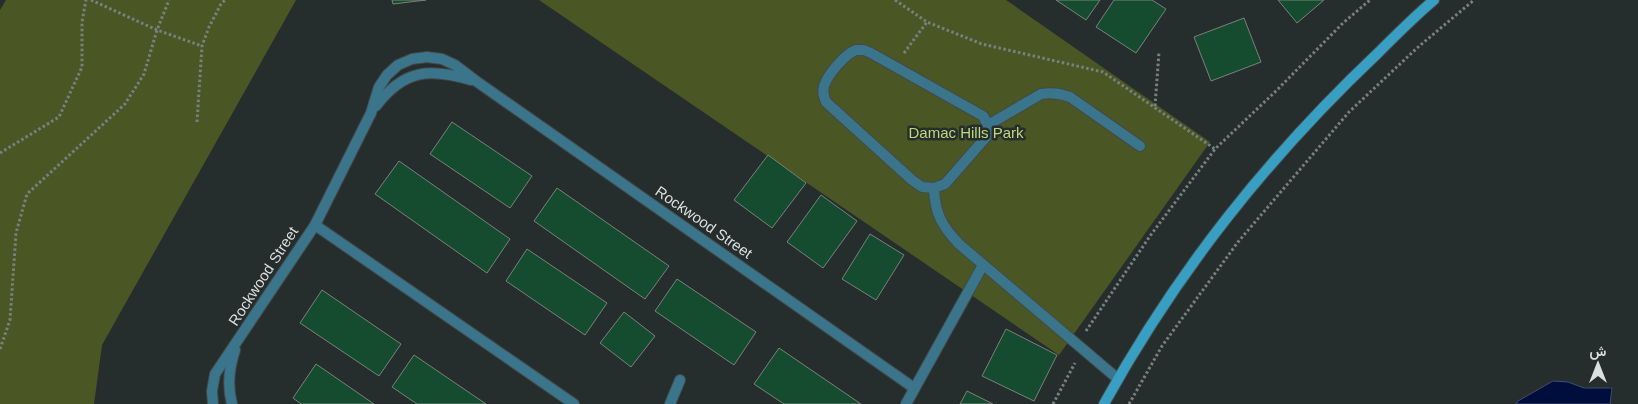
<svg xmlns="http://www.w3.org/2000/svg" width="1638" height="404" font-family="Arial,Vazirmatn,sans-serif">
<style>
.green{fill:#4a5724}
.water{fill:#000e3e;stroke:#414d6e}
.building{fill:#154c2f;stroke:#7a817c}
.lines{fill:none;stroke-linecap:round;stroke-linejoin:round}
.lane-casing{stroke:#434a49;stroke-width:12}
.street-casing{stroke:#434a49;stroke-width:12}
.secondary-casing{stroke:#434a49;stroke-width:12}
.path{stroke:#79807f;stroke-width:3;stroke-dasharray:2.5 2.5;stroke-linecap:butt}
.lane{stroke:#3b758b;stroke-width:10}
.street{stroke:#3b758b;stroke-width:10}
.secondary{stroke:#389ec2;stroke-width:10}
.labels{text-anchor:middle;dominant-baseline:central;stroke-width:5;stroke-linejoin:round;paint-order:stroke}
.park-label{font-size:15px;fill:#bdd878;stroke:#262e2d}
.street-label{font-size:15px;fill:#dadfdf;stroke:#262e2d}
</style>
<rect width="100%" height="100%" fill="#262e2d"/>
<g class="green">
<path d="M6 0H296L102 345 94 404H0V10Z"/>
<path d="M539 0H1006L1210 142 1059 355Z"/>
</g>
<path class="water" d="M1553 381 1568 382 1584 388H1612L1610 404H1516L1518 401Z"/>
<g class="building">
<path d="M392 0H426L393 4Z"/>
<path d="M1056 0H1100L1086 20Z"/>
<path d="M1114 0H1152L1166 9 1136 53 1096 27Z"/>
<path d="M1278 0H1324L1297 23Z"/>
<path d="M1244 18 1261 62 1211 81 1194 37Z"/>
<path d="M452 122 532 176 510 208 430 154Z"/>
<path d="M768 155 806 183 772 228 734 200Z"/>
<path d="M399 161 510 239 487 273 375 194Z"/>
<path d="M557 188 669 266 645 299 534 221Z"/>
<path d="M821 195 857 221 823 268 787 242Z"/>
<path d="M870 234 904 255 876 300 842 279Z"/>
<path d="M527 249 607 303 585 335 506 281Z"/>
<path d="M677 279 756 332 734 365 655 311Z"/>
<path d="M322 290 401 344 379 376 300 323Z"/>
<path d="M624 312 655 336 631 367 600 343Z"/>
<path d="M1006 329 1057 355 1034 401 982 376Z"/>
<path d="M779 348 861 404H784L754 384Z"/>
<path d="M414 355 486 404H417L392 387Z"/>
<path d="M316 364 374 404H301L293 398Z"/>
<path d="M967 391 993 404H960Z"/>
</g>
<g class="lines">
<defs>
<g id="lane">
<path d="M856 50H864L871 53 983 116 988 125 987 136 945 184 934 188 922 187 912 180 826 102C824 97 822 92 824 86 828 74 845 54 856 50Z"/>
<path d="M988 125 1041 94C1052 92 1060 93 1070 97L1140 146"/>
<path d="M934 188C935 213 941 225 959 244L1118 379"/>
</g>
<g id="street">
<path d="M376 106C404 69 430 68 471 80"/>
<path d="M315 225 574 404"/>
<path d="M213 404 212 391 215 374 315 225 371 113 379 87 387 75 398 65 412 59 427 57 442 59 455 65 476 81 914 388"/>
<path d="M232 404C227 386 229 368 235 350"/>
<path d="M670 404 680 380"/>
<path d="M906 404 983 265"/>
</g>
<path id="secondary" d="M1104 404C1178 270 1268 157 1379 52 1397 34 1415 16 1434 0"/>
</defs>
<use href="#lane" class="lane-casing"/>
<use href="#street" class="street-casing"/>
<use href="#secondary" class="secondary-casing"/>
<g class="path">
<path d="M91 0 157 30 202 46"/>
<path d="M895 0 927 22 982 44 1103 72 1215 149"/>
<path d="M904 53 927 22"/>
<path d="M1155 106 1159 52"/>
<path d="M197 122 202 46 209 27 221 4 225 0"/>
<path d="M0 153 59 117 82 67V22L86 0"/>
<path d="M1086 331 1150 236 1215 149 1277 90 1343 23 1370 0"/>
<path d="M0 349 10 320 16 233 27 194 125 104 144 74 157 30 169 0"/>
<path d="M1053 404 1075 363"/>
<path d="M1129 404 1162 346 1238 242 1349 112 1417 48 1474 0"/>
</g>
<use href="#lane" class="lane"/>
<use href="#street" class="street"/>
<use href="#secondary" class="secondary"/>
</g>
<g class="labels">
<g class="park-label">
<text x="966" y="132">Damac Hills Park</text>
</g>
<g class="street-label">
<text transform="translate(704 222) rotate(35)">Rockwood Street</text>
<text transform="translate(263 276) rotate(-57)">Rockwood Street</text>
</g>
</g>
<g transform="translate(1598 364)" stroke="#262e2d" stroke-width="4" paint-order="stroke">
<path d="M0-4L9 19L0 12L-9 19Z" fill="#dadfdf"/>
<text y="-8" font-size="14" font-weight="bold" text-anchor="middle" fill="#dadfdf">ش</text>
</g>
</svg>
